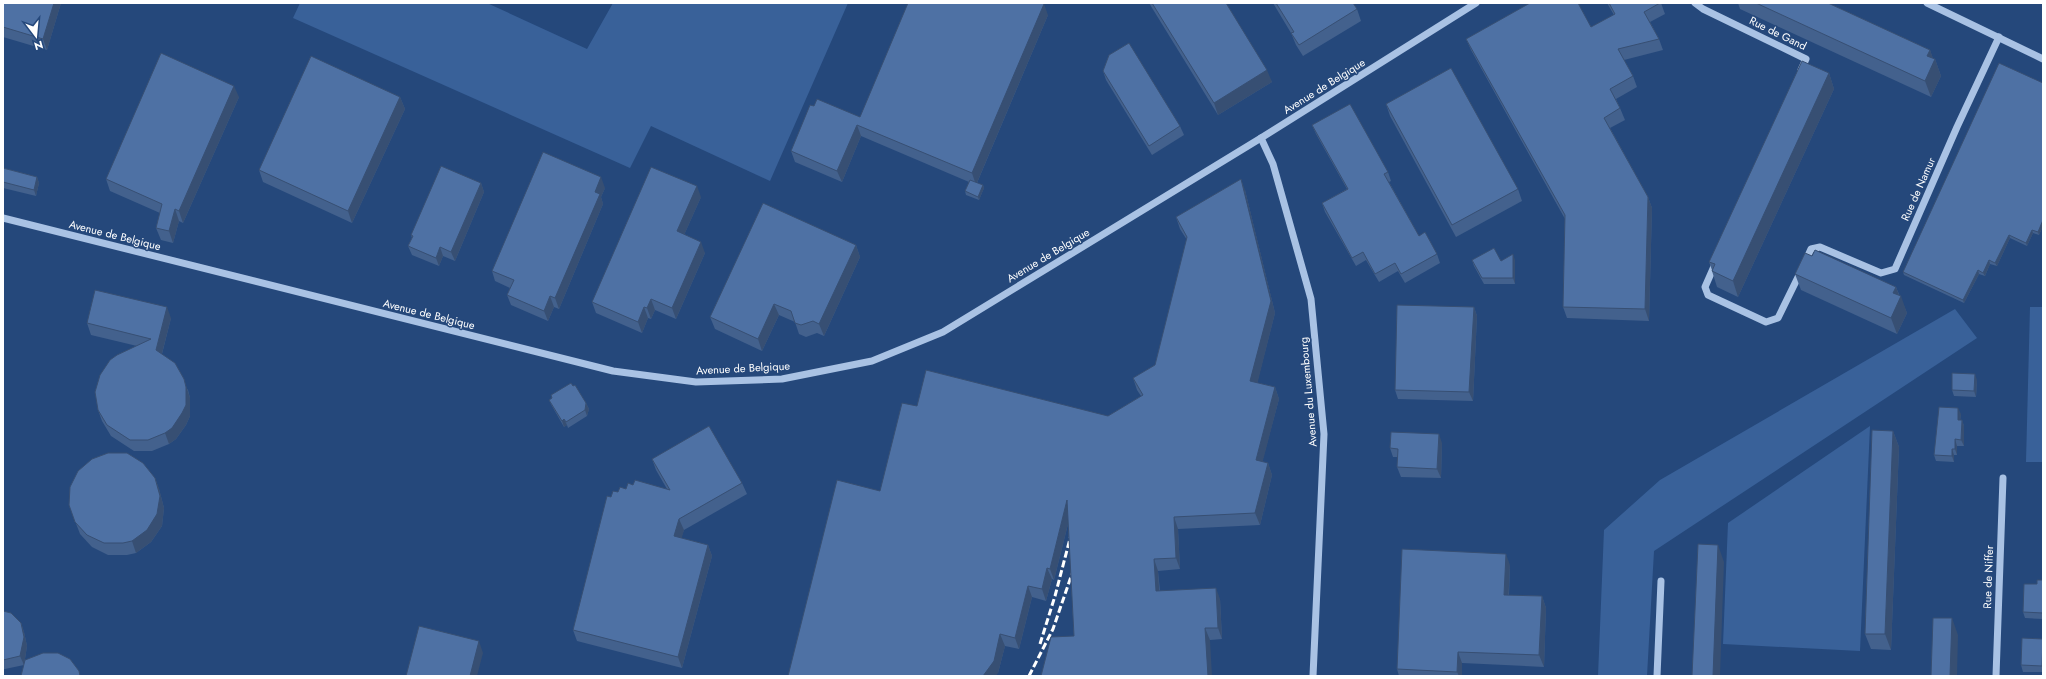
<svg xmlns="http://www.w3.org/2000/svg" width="2046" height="679" font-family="Jost,sans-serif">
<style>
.green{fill:#396199}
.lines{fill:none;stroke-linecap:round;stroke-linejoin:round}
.minor{stroke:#a9c2e4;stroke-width:7}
.rail{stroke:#fff;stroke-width:3;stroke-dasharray:7 3;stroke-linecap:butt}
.wall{fill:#43618d}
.shaded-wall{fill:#374f73}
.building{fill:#4e71a4;stroke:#374f73}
.labels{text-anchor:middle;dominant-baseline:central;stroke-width:3;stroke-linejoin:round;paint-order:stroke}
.street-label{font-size:11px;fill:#fff;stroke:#25487b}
</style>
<rect width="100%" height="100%" fill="#25487b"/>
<g class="green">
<path d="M300 3H487L587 49 613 3H848L770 181 651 126 630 168 293 18Z"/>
<path d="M2030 307H2043V462H2026Z"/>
<path d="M1955 309 1977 338 1654 551 1647 676H1598L1604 530 1660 480Z"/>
<path d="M1870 426 1860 651 1723 644 1728 523Z"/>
</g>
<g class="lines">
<g class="minor">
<path d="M1695 3 1703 9 1806 59 1801 70"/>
<path d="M1927 3 2043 59"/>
<path d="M1261 138 1273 164 1311 299 1324 434 1313 676"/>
<path d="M3 218 613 371 696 382 782 379 872 361 943 332 1261 138 1476 3"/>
<path d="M1716 262 1705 287 1708 295 1766 322 1778 318 1801 271"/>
<path d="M1805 262 1811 249 1820 247 1881 273 1895 269 1957 127 1999 37"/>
<path d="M1657 676 1661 581"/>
<path d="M1996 676 2003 478"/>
</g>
<g class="rail">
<path d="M1040 644 1055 596 1072 531"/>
<path d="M1029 676 1053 629 1074 568"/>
</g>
</g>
<g class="wall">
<path d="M3 3H61L47 50 3 37Z"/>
<path d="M1149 3H1226L1272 82 1218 115Z"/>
<path d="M1273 3H1353L1357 9 1361 21 1303 56 1296 45 1291 33Z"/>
<path d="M1607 3H1661L1665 14 1650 22 1659 39 1663 50 1624 60 1633 76 1637 87 1616 99 1620 108 1625 120 1610 128 1648 197 1652 208 1649 321 1567 318 1563 307 1565 219 1471 50 1466 39 1591 27 1614 15Z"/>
<path d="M1738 3H1828L1930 50 1933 59H1935L1941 76 1931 97 1740 9Z"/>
<path d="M1048 15 977 183 983 185 984 188 979 200 966 195 965 191 969 182 861 136 842 182 795 162 791 151 814 106 860 117Z"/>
<path d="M1103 71 1180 126 1184 135 1152 155 1106 80Z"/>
<path d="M1829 73 1834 89 1738 297 1717 287 1712 271V270L1709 262Z"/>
<path d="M2043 83V226L2039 235 2033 233 2027 246 2010 238 1997 266 1990 264 1985 276 1979 274 1964 303 1904 275 1903 272Z"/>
<path d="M239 97 183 223 179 221 173 243 161 240 156 228 160 213 110 191 106 179Z"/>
<path d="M400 97 405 109 352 223 263 182 259 170Z"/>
<path d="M1386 104 1518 189 1522 201 1456 237 1390 116Z"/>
<path d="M1312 125 1388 172 1391 181 1389 182 1419 236 1437 254 1440 263 1405 283 1398 271 1379 282 1366 260 1356 266 1325 212 1322 203 1347 189 1316 134Z"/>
<path d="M3 168 37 177 39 183 36 196 3 188Z"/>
<path d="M481 183 484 192 455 261 443 256 439 266 412 255 408 246 412 238 411 235Z"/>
<path d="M605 188 601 197 603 204 559 309 554 307 548 321 511 305 507 295 510 288 495 281 492 271Z"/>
<path d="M1245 190 1275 313 1257 383 1275 387 1279 399 1262 462 1268 463 1272 475 1260 525 1178 529 1180 569 1158 571 1160 591 1220 599 1222 639 1210 640 1074 636 1068 524 1054 580 1052 579 1046 601 1032 597 1019 649 1005 646 998 673 880 491 917 406 1108 416 1141 396 1137 390 1133 378 1155 365 1187 240 1180 229 1176 217Z"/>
<path d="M701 197 684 235 705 253 676 319 655 310 651 319 648 318 642 333 596 313 592 302Z"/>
<path d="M856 245 860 257 824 336 817 333 806 337 799 334 795 322 779 315 762 351 715 329 710 317Z"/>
<path d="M1812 256 1896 287 1907 313 1897 334 1801 290 1795 274Z"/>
<path d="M1472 260 1501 261 1515 260V284H1484L1474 266Z"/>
<path d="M1474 307 1477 316 1473 401 1398 399 1395 390Z"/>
<path d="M171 318 162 354 188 390 190 398V416L186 425 176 439 169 444 152 451H134L111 436 102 421 98 410 137 346 91 335 87 323Z"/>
<path d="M1977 380 1976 397 1954 396 1952 390Z"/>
<path d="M573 386 586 403 589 409 587 416 568 428 567 425 564 427 552 406 549 400 552 399 551 395Z"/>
<path d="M1961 414 1960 420H1962L1964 426V446H1957V455H1954V462L1936 461 1934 455Z"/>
<path d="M1893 431 1899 447 1891 650 1871 649 1865 634Z"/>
<path d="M1442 443 1441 478 1401 477 1397 467 1398 457H1393L1390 448Z"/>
<path d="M652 459 742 483 747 494 684 530 681 538 708 545 712 556 682 668 577 641 573 630 611 497 618 492 633 485 667 489 656 470Z"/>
<path d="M155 478 159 489 164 508 162 526 151 542 136 553 127 555H108L92 547 80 534 69 505Z"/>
<path d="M1510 565 1509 595 1542 596 1546 608 1544 667 1462 663V676H1399L1397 669Z"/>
<path d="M2043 580V619L2025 618 2023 612 2037 584Z"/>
<path d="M3 611 21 623 24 632 27 646 24 665 5 669H3Z"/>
<path d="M2043 640V672H2023L2021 665Z"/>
</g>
<g class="shaded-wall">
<path d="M54 3H61L47 50 43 39Z"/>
<path d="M1044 4 1048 15 976 185 972 173Z"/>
<path d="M1930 50 1934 61 1935 59 1941 76 1931 97 1925 81 1927 56Z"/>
<path d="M1267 70 1272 82 1218 115 1214 103Z"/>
<path d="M1829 73 1834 89 1738 297 1733 281Z"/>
<path d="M234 86 239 97 183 223 179 211Z"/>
<path d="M400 97 405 109 352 223 348 211Z"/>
<path d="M857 125 861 136 842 182 837 171Z"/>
<path d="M37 177 39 183 36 196 34 190Z"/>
<path d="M601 177 605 188 601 197 603 204 559 309 555 298 595 192Z"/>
<path d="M1241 179 1245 190 1275 313 1255 393 1250 381Z"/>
<path d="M481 183 484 192 455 261 451 252Z"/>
<path d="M983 185 984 188 979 200 978 197Z"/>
<path d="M697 186 701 197 681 242 677 231Z"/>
<path d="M1648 197 1652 208 1649 321 1645 309Z"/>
<path d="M175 209 179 221 173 243 169 231Z"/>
<path d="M2043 220V226L2039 235 2038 232Z"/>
<path d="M2032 230 2033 233 2027 246 2026 243Z"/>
<path d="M2009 235 2010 238 1997 266 1995 263Z"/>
<path d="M701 242 705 253 676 319 672 308Z"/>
<path d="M856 245 860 257 824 336 819 324Z"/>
<path d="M440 247 443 256 439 266 436 258Z"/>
<path d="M1513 254 1515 260V284L1513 278Z"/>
<path d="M1989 260 1990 264 1985 276 1983 273Z"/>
<path d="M1978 270 1979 274 1964 303 1963 300Z"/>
<path d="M1896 287 1900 298 1901 296 1907 313 1897 334 1891 318 1893 293Z"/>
<path d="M550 296 554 307 548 321 544 311Z"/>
<path d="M651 299 655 310 651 319 647 308Z"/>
<path d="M774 304 779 315 762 351 758 339Z"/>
<path d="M167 307 171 318 160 361 156 350Z"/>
<path d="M644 307 648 318 642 333 638 322Z"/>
<path d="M1474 307 1477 316 1473 401 1469 392Z"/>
<path d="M1975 374 1977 380 1976 397 1974 391Z"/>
<path d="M184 379 190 398V416L186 425 176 439 169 444 165 433Z"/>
<path d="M1275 387 1279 399 1260 472 1256 460Z"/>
<path d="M586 403 589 409 587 416 585 410Z"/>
<path d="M1958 408 1961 414 1960 426 1958 420Z"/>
<path d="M564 419 567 425 564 427 562 421Z"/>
<path d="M1962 420 1964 426V446L1961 440Z"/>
<path d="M1893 431 1899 447 1891 650 1885 634Z"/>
<path d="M1439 434 1442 443 1441 478 1437 469Z"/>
<path d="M1955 439 1957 446V455L1955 449Z"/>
<path d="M1952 449 1954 455V462L1952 456Z"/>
<path d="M1268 463 1272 475 1260 525 1255 513Z"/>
<path d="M155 478 159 489 164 508 162 526 151 542 136 553 132 541Z"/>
<path d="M1067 500 1071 512 1054 580 1050 569Z"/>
<path d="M1174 517 1178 529 1180 569 1176 558Z"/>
<path d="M679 519 684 530 679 548 674 536Z"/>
<path d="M708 545 712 556 682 668 678 657Z"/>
<path d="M1718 545 1724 562 1720 676H1713Z"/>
<path d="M1506 554 1510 565 1508 606 1504 595Z"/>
<path d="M1154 559 1158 571 1160 603 1156 591Z"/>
<path d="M1047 568 1052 579 1046 601 1042 589Z"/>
<path d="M1028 586 1032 597 1019 649 1015 638Z"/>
<path d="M1216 588 1220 599 1222 639 1218 628Z"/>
<path d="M1542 596 1546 608 1544 667 1539 655Z"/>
<path d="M1952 618 1958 635 1957 676H1950Z"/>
<path d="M21 623 24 632 27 646 24 665 20 656Z"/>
<path d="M1205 628 1210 640 1212 676H1208Z"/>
<path d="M1000 634 1005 646 998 673 996 676H983Z"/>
<path d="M2043 639V670L2042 666Z"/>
<path d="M479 641 483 653 477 676H470Z"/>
<path d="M1458 652 1462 663V676H1459L1457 672Z"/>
</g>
<g class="building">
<path d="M3 3H54L43 39 3 27Z"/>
<path d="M908 3H1042L1044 4 972 173 857 125 837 171 791 151 810 105 814 106 817 99 860 117Z"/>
<path d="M1152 3H1226L1267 70 1214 103Z"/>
<path d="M1276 3H1353L1357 9 1299 45 1291 33 1294 32Z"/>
<path d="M1530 3H1578L1591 27 1615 14 1609 3H1660L1644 12 1659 39 1618 49 1633 76 1610 89 1620 108 1604 118 1648 197 1645 309 1563 307 1565 215 1466 39Z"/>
<path d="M1756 3H1828L1930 50 1927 56 1935 59 1925 81Z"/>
<path d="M1129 43 1180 126 1149 146 1103 71 1109 55Z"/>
<path d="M161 53 234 86 179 211 175 209 169 231 156 228 162 204 106 179Z"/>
<path d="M311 56 400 97 348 211 259 170Z"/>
<path d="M1802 61 1829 73 1733 281 1712 271 1715 264 1709 262Z"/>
<path d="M1999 63 2043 83V220L2038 232 2032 230 2026 243 2009 235 1995 263 1989 260 1983 273 1978 270 1963 300 1903 272Z"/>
<path d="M1451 68 1518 189 1452 225 1386 104Z"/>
<path d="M1350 104 1388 172 1384 174 1419 236 1425 232 1437 254 1401 274 1395 263 1375 274 1363 252 1352 258 1322 203 1348 189 1312 125Z"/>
<path d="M543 152 601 177 595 192 600 194 555 298 550 296 544 311 507 295 514 280 492 271Z"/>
<path d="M441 166 481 183 451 252 440 247 436 258 408 246 413 236 411 235Z"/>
<path d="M651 167 697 186 677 231 701 242 672 308 651 299 647 308 644 307 638 322 592 302Z"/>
<path d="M3 168 37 177 34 190 3 182Z"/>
<path d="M1241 179 1271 301 1250 381 1275 387 1256 460 1268 463 1255 513 1174 517 1176 558 1154 559 1156 591 1216 588 1218 628H1205L1208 676H1041L1051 637 1074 636 1067 500 1050 569 1047 568 1042 589 1028 586 1015 638 1000 634 994 661 983 676H788L837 480 880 491 902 403 917 406 926 370 1108 416 1143 395 1133 378 1155 365 1187 237 1176 217Z"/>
<path d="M970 180 983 185 978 197 965 191Z"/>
<path d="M763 203 856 245 819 324 813 321 801 325 795 323 791 311 774 304 758 339 710 317Z"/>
<path d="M1494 248 1501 261 1513 254V278H1482L1472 260Z"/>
<path d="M1815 250 1896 287 1893 293 1901 296 1891 318 1795 274 1805 253 1812 256Z"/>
<path d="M95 290 167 307 156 350 175 363 184 379 186 387V405L182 413 172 428 165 433 148 440H130L107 425 98 410 95 392 100 375 110 360 117 355 151 339 87 323Z"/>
<path d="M1397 305 1474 307 1469 392 1395 390Z"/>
<path d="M1952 373 1975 374 1974 391 1952 390Z"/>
<path d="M571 383 573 386 575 385 586 403 585 410 566 422 564 419 562 421 549 400 552 398 551 395Z"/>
<path d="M1939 407 1958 408V420H1962L1961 440 1955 439V449H1952V456L1934 455Z"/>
<path d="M709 426 742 483 679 519 674 536 708 545 678 657 573 630 607 496 611 497 613 491 618 492 620 487 626 489 628 483 633 485 635 480 670 490 652 459Z"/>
<path d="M1872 430 1893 431 1885 634H1865Z"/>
<path d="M1391 432 1439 434 1437 469 1397 467 1398 449 1390 448Z"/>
<path d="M108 453H127L143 463 155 478 160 496 157 514 147 530 132 541 123 543H104L87 535 75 522 69 505 70 487 78 471 92 459Z"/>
<path d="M1698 544 1718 545 1713 676H1692Z"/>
<path d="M1402 549 1506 554 1504 595 1542 596 1539 655 1458 652 1457 672 1397 669Z"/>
<path d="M2037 580H2043V613L2023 612 2024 584H2037Z"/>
<path d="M3 611 11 613 21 623 24 637 20 656 3 660Z"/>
<path d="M1933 618H1952L1950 676H1931Z"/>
<path d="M419 626 479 641 470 676H406Z"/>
<path d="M2022 638 2043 639 2042 666 2021 665Z"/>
<path d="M43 653H58L70 659 79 671 80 676H21L25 660Z"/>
</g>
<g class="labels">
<g class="street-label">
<text transform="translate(1778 33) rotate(26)">Rue de Gand</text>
<text transform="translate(1324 86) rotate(-32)">Avenue de Belgique</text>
<text transform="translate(1918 189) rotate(-66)">Rue de Namur</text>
<text transform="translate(115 235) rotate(14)">Avenue de Belgique</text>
<text transform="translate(1048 255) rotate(-31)">Avenue de Belgique</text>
<text transform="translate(429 314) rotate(14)">Avenue de Belgique</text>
<text transform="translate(743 368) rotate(-3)">Avenue de Belgique</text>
<text transform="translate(1308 392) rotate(-95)">Avenue du Luxembourg</text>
<text transform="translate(1988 577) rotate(-88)">Rue de Niffer</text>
</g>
</g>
<rect width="2046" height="679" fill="none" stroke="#ffffff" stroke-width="8"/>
<g transform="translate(36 36) rotate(164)" stroke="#25487b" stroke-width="3" paint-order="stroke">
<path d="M0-3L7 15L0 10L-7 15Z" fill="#ffffff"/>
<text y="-6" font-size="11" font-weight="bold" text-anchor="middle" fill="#ffffff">N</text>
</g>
</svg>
